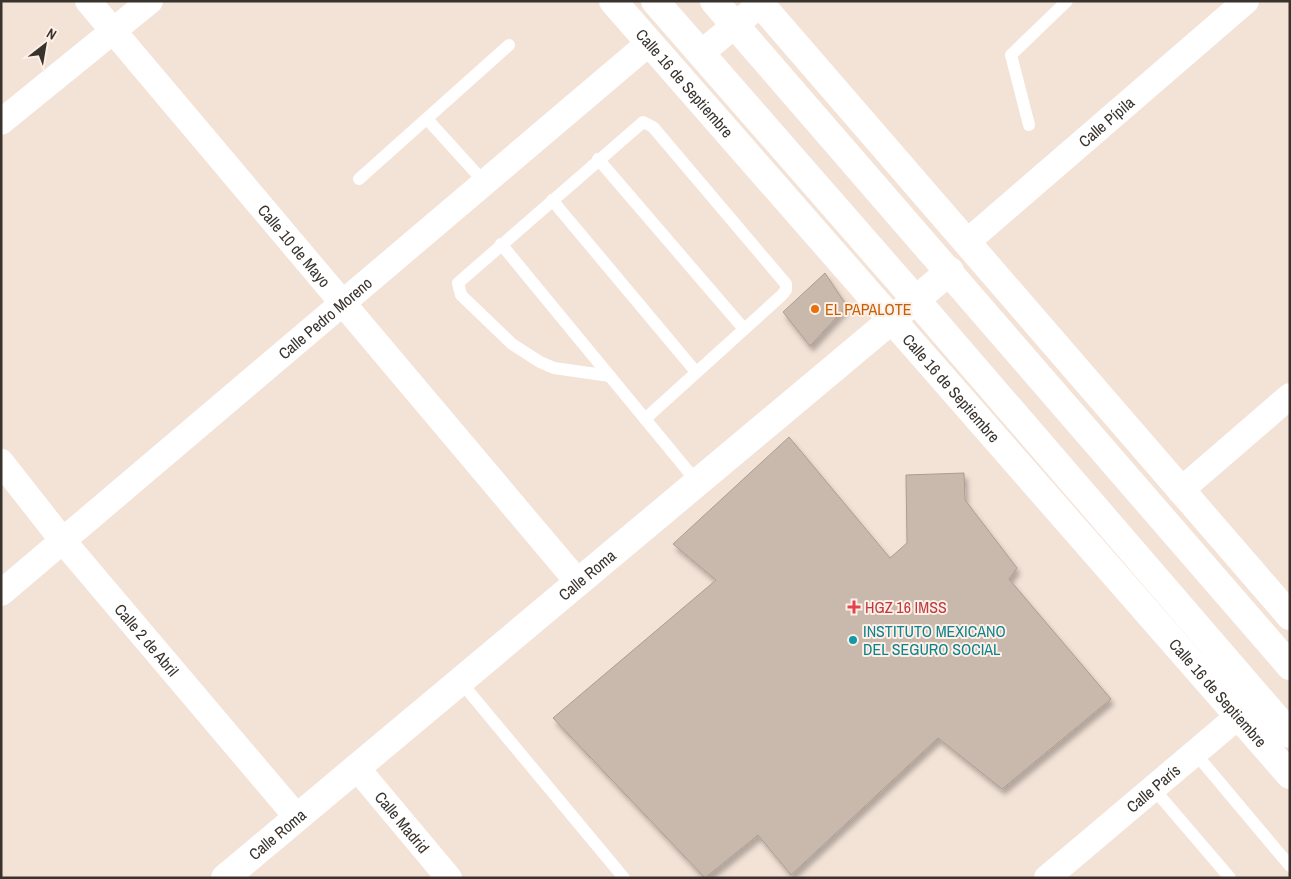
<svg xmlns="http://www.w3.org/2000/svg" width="1291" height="879" font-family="'Archivo Narrow',sans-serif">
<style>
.building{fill:#c9b9ad;stroke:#ac9c91;filter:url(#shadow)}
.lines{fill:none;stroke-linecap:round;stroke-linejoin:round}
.lane{stroke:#fff;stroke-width:12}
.street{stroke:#fff;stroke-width:26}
.secondary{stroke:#fff;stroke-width:28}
.primary{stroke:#fff;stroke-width:28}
.food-dot{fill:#e8710a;stroke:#fef0e7;stroke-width:2}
.health-dot{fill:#e0444e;stroke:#fef0e7;stroke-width:2}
.culture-dot{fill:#0f9aa8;stroke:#fef0e7;stroke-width:2}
.labels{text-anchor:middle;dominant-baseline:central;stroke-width:4;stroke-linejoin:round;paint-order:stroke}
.street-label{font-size:16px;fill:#39332e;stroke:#fef0e7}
.food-label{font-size:16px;fill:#c56008;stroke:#fef0e7;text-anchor:start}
.health-label{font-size:16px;fill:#be3a42;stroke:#fef0e7;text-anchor:start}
.culture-label{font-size:16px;fill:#0d838f;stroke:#fef0e7;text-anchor:start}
</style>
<defs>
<filter id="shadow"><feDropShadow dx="3" dy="5.5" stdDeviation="2.5" flood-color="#0004"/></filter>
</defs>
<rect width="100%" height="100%" fill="#f3e2d6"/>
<g class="building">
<path d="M825 273 847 306 810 346 783 312Z"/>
<path d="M789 437 890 558 907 543 906 475 964 473 965 500 1017 568 1009 579 1111 699 1002 789 938 738 791 875 758 835 705 878 553 718 716 580 673 544Z"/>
</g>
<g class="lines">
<g class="lane">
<path d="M427 119 485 183"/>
<path d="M1029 125 1011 55 1067 1"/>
<path d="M598 159 744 329"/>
<path d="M359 179 509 45"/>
<path d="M552 200 696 372"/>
<path d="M501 244 697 482"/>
<path d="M610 376 554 368 540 362 512 344 461 295 458 283 643 122 653 127 786 284V290L782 295 645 419"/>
<path d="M460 681 624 878"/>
<path d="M1195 753 1290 866"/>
<path d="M1153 788 1230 878"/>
</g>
<g class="street">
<path id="s1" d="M88 1 577 581"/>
<path d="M700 54 764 1"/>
<path d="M1 122 150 1"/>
<path id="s2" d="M967 242 1246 1"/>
<path id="s3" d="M1 462 63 541 296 816"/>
<path d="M1180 491 1290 396"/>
<path id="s4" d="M1 593 649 43"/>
<path id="s5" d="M356 767 449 878"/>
<path id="s6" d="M1047 878 1255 702"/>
</g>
<g class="secondary">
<path id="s7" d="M613 1 1290 775"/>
<path d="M758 1 1290 616"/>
<path id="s8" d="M225 878 950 271"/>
</g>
<g class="primary">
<path d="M655 1 916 300 1290 734"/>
<path d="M714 1 1290 666"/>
</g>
</g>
<circle class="food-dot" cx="815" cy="309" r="5"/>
<path class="health-dot" d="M851.5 599.5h5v5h5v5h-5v5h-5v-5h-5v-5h5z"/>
<circle class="culture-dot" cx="853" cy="640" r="5"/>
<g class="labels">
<g class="street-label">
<text stroke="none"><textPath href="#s7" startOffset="109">Calle 16 de Septiembre</textPath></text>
<text stroke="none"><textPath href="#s2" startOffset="184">Calle Pípila</textPath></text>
<text stroke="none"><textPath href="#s1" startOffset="320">Calle 10 de Mayo</textPath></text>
<text stroke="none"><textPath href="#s4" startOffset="425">Calle Pedro Moreno</textPath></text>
<text stroke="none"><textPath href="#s7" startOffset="514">Calle 16 de Septiembre</textPath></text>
<text stroke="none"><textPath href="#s8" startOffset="472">Calle Roma</textPath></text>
<text stroke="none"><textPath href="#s3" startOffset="230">Calle 2 de Abril</textPath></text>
<text stroke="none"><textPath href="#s7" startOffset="919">Calle 16 de Septiembre</textPath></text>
<text stroke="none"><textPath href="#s6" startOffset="139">Calle París</textPath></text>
<text stroke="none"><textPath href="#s5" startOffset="72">Calle Madrid</textPath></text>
<text stroke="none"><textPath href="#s8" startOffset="68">Calle Roma</textPath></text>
</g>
<g class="food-label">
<text x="825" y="309">EL PAPALOTE</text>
</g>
<g class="health-label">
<text x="865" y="607">HGZ 16 IMSS</text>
</g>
<g class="culture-label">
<text x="863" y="631">INSTITUTO MEXICANO<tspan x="863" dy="18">DEL SEGURO SOCIAL</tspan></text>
</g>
</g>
<rect width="1291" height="879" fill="none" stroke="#39332e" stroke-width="5"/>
<g transform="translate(45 45) rotate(31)" stroke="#fef0e7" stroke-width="4" paint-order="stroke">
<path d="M0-4L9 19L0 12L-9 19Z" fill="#39332e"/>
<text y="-8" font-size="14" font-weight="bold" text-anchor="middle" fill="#39332e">N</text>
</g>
</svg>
